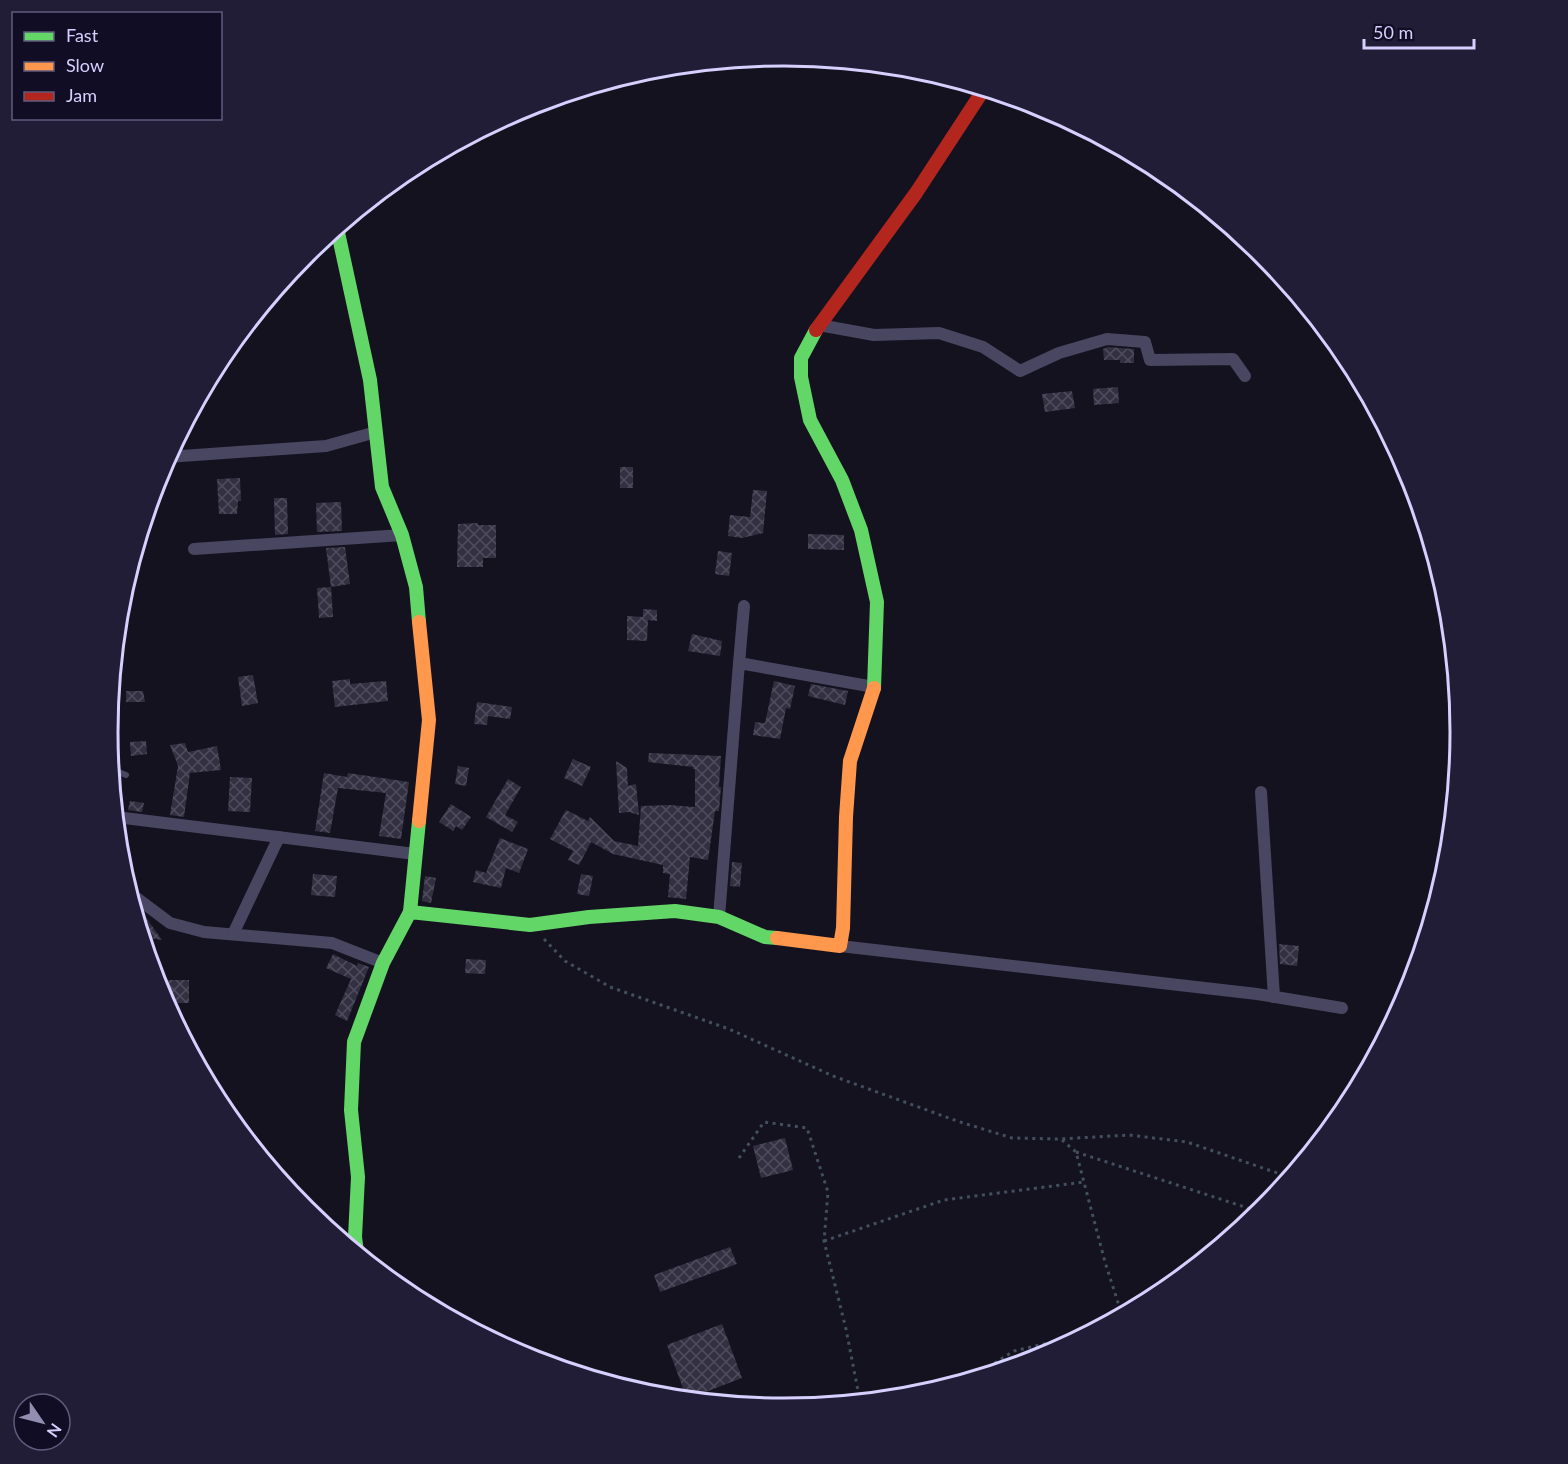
<svg xmlns="http://www.w3.org/2000/svg" width="1568" height="1464" font-family="Lato,sans-serif">
<style>
.building{fill:url(#building-cross-hatch)}
.lines{fill:none;stroke-linecap:round;stroke-linejoin:round}
.path{stroke:#424f5e;stroke-width:3;stroke-dasharray:3 4.5;stroke-linecap:butt}
.lane{stroke:#484660;stroke-width:6}
.street{stroke:#484660;stroke-width:12}
.fast{stroke:#63d668;stroke-width:14}
.slow{stroke:#ff974d;stroke-width:14}
.jam{stroke:#b3261e;stroke-width:14}
.rim{fill:none;stroke:#d6d0ff;stroke-width:3}
</style>
<defs>
<pattern id="building-cross-hatch" width="8" height="8" patternUnits="userSpaceOnUse" patternTransform="scale(1.5)"><rect width="8" height="8" fill="#323041"/><path d="M0 0l8 8M0 8l8-8" fill="none" stroke="#4f4d5e"/></pattern>
</defs>
<rect width="100%" height="100%" fill="#14121f"/>
<g class="building">
<path d="M1108 347 1134 349V363H1120V360H1104L1103 349Z"/>
<path d="M1118 387 1119 403 1094 405 1093 389Z"/>
<path d="M1072 391 1075 408 1045 412 1042 394Z"/>
<rect x="620" y="467" width="13" height="21"/>
<path d="M240 478 241 501H238L237 514H219L217 479Z"/>
<path d="M753 490 767 491 763 533 742 538 728 536 730 515 750 517Z"/>
<path d="M274 498H287L288 534 275 535Z"/>
<path d="M341 502 342 531 317 532 316 503Z"/>
<path d="M478 523V525H496V558H483V567H457L458 524Z"/>
<path d="M808 534 844 535V550L808 549Z"/>
<path d="M345 547 350 584 331 587 326 548Z"/>
<path d="M718 551 732 553 729 576 715 574Z"/>
<path d="M331 587 333 617 319 618 317 588Z"/>
<path d="M643 609 657 610V621L648 620 647 641 627 640V616L643 617Z"/>
<path d="M692 634 722 641 720 656 688 651Z"/>
<path d="M253 675 258 703 242 706 238 677Z"/>
<path d="M350 679V684L386 681 388 701 335 707 332 681Z"/>
<path d="M774 681 795 686 790 709 786 708 780 739 753 735 755 722 765 723Z"/>
<path d="M811 684 848 691 845 705 808 696Z"/>
<path d="M126 691H143L145 702H126Z"/>
<path d="M477 702 512 707 510 719 488 716 487 725 474 724Z"/>
<path d="M146 741 147 754 131 756 130 742Z"/>
<path d="M185 743 188 752 217 746 221 770 190 773 184 817 170 815 178 766 170 745Z"/>
<path d="M649 753 721 756 719 787H721L719 811H715L708 860 690 857 686 899 668 897 670 874 663 873V865L613 854 591 842 579 865 568 860 573 851 550 839 566 810 588 821 590 817 614 841 638 846 641 806 669 805 695 807V769H693V767L648 762Z"/>
<path d="M573 759 591 767 582 786 564 778Z"/>
<path d="M616 761 627 768 628 786 636 784 639 815 629 812 619 813Z"/>
<path d="M458 766 469 768 466 786 455 784Z"/>
<path d="M324 773 347 777 348 773 409 782 401 839 379 836 386 793 338 788 330 833 315 831Z"/>
<path d="M230 777 252 778 250 812 228 811Z"/>
<path d="M508 779 521 787 505 815 518 822 512 832 486 817Z"/>
<path d="M130 801 144 803 142 812 128 810Z"/>
<path d="M451 804 471 817 462 830 456 826 453 831 439 822Z"/>
<path d="M500 838 528 849 519 873 506 868 501 888 473 882 476 870 486 873Z"/>
<path d="M732 862 742 863 740 887 730 886Z"/>
<path d="M313 874 337 876 335 897 311 895Z"/>
<path d="M581 874 593 876 589 896 577 894Z"/>
<path d="M425 876 436 878 431 903 422 901Z"/>
<path d="M134 907 142 912 162 940 143 937Z"/>
<path d="M1279 944 1299 946 1297 966 1280 964Z"/>
<path d="M333 954 357 966 358 963 369 967 347 1021 335 1015 351 979 326 968Z"/>
<path d="M466 959 486 960 485 974 465 973Z"/>
<path d="M156 980H189V1003H165L159 991Z"/>
<path d="M785 1138 793 1170 761 1178 753 1146Z"/>
<path d="M730 1247 737 1264 660 1292 654 1275Z"/>
<path d="M722 1324 742 1378 687 1399 667 1345Z"/>
</g>
<g class="lines">
<g class="path">
<path d="M544 939 565 961 610 987 729 1029 833 1076 957 1121 1012 1138 1060 1139 1129 1135 1187 1142 1289 1177"/>
<path d="M1062 1140 1076 1152 1105 1262 1122 1315"/>
<path d="M1076 1152 1260 1212"/>
<path d="M739 1158 764 1122 807 1128 828 1192 824 1241 846 1329 860 1401"/>
<path d="M824 1241 944 1200 1084 1182"/>
<path d="M969 1379 1014 1351 1087 1334"/>
</g>
<path class="lane" d="M111 769 126 775"/>
<g class="street">
<path d="M819 325 874 335 939 333 983 347 1020 371 1059 353 1107 339 1145 342 1150 360 1233 359 1245 376"/>
<path d="M167 457 326 446 376 432"/>
<path d="M194 549 402 535"/>
<path d="M739 663 744 606"/>
<path d="M1261 792 1274 997"/>
<path d="M116 817 415 854"/>
<path d="M131 899H138L170 923 204 932 332 943 383 963"/>
<path d="M719 917 739 663 874 687"/>
<path d="M233 934 279 837"/>
<path d="M840 946 1257 994 1342 1008"/>
</g>
<g class="fast">
<path d="M337 228 370 380 382 487 402 535 416 587 419 622"/>
<path d="M816 330 801 358V377L810 420 842 480 861 530 877 602 874 688"/>
<path d="M410 912 419 821"/>
<path d="M357 1252 355 1237 358 1177 351 1110 354 1042 383 963 410 912 530 925 589 917 675 911 719 917 765 937 777 938"/>
</g>
<g class="slow">
<path d="M419 821 429 720 419 622"/>
<path d="M777 938 840 946 843 928 846 817 850 761 874 688"/>
</g>
<path class="jam" d="M816 330 916 193 984 89"/>
</g>
<path d="M0 0H1568V1464H0ZM118 732a666 666 0 1 1 1332 0a666 666 0 1 1-1332 0Z" fill="#211d36" fill-rule="evenodd"/>
<path class="rim" d="M118 732a666 666 0 1 1 1332 0a666 666 0 1 1-1332 0Z"/>
<rect x="12" y="12" width="210" height="108" fill="#110d24" stroke="#605b7c" stroke-width="1.5"/>
<rect x="24" y="32" width="30" height="9" fill="#63d668" stroke="#605b7c" stroke-width="1.5"/>
<text x="66" y="42" font-size="18" fill="#d6d0ff">Fast</text>
<rect x="24" y="62" width="30" height="9" fill="#ff974d" stroke="#605b7c" stroke-width="1.5"/>
<text x="66" y="72" font-size="18" fill="#d6d0ff">Slow</text>
<rect x="24" y="92" width="30" height="9" fill="#b3261e" stroke="#605b7c" stroke-width="1.5"/>
<text x="66" y="102" font-size="18" fill="#d6d0ff">Jam</text>
<g transform="translate(42 1422) rotate(125)"><circle r="28" fill="#110d24" stroke="#605b7c" stroke-width="1.5"/>
<path d="M0-4.5L10 22L0 15L-10 22Z" fill="#928eb1"/>
<text y="-9" font-size="16" font-weight="bold" text-anchor="middle" fill="#d6d0ff">N</text>
</g>
<path d="M1364 39v9h110v-9" fill="none" stroke="#d6d0ff" stroke-width="3"/>
<text x="1373" y="39" font-size="18" fill="#d6d0ff" stroke="#110d24" stroke-width="4.5" paint-order="stroke">50 m</text>
</svg>
